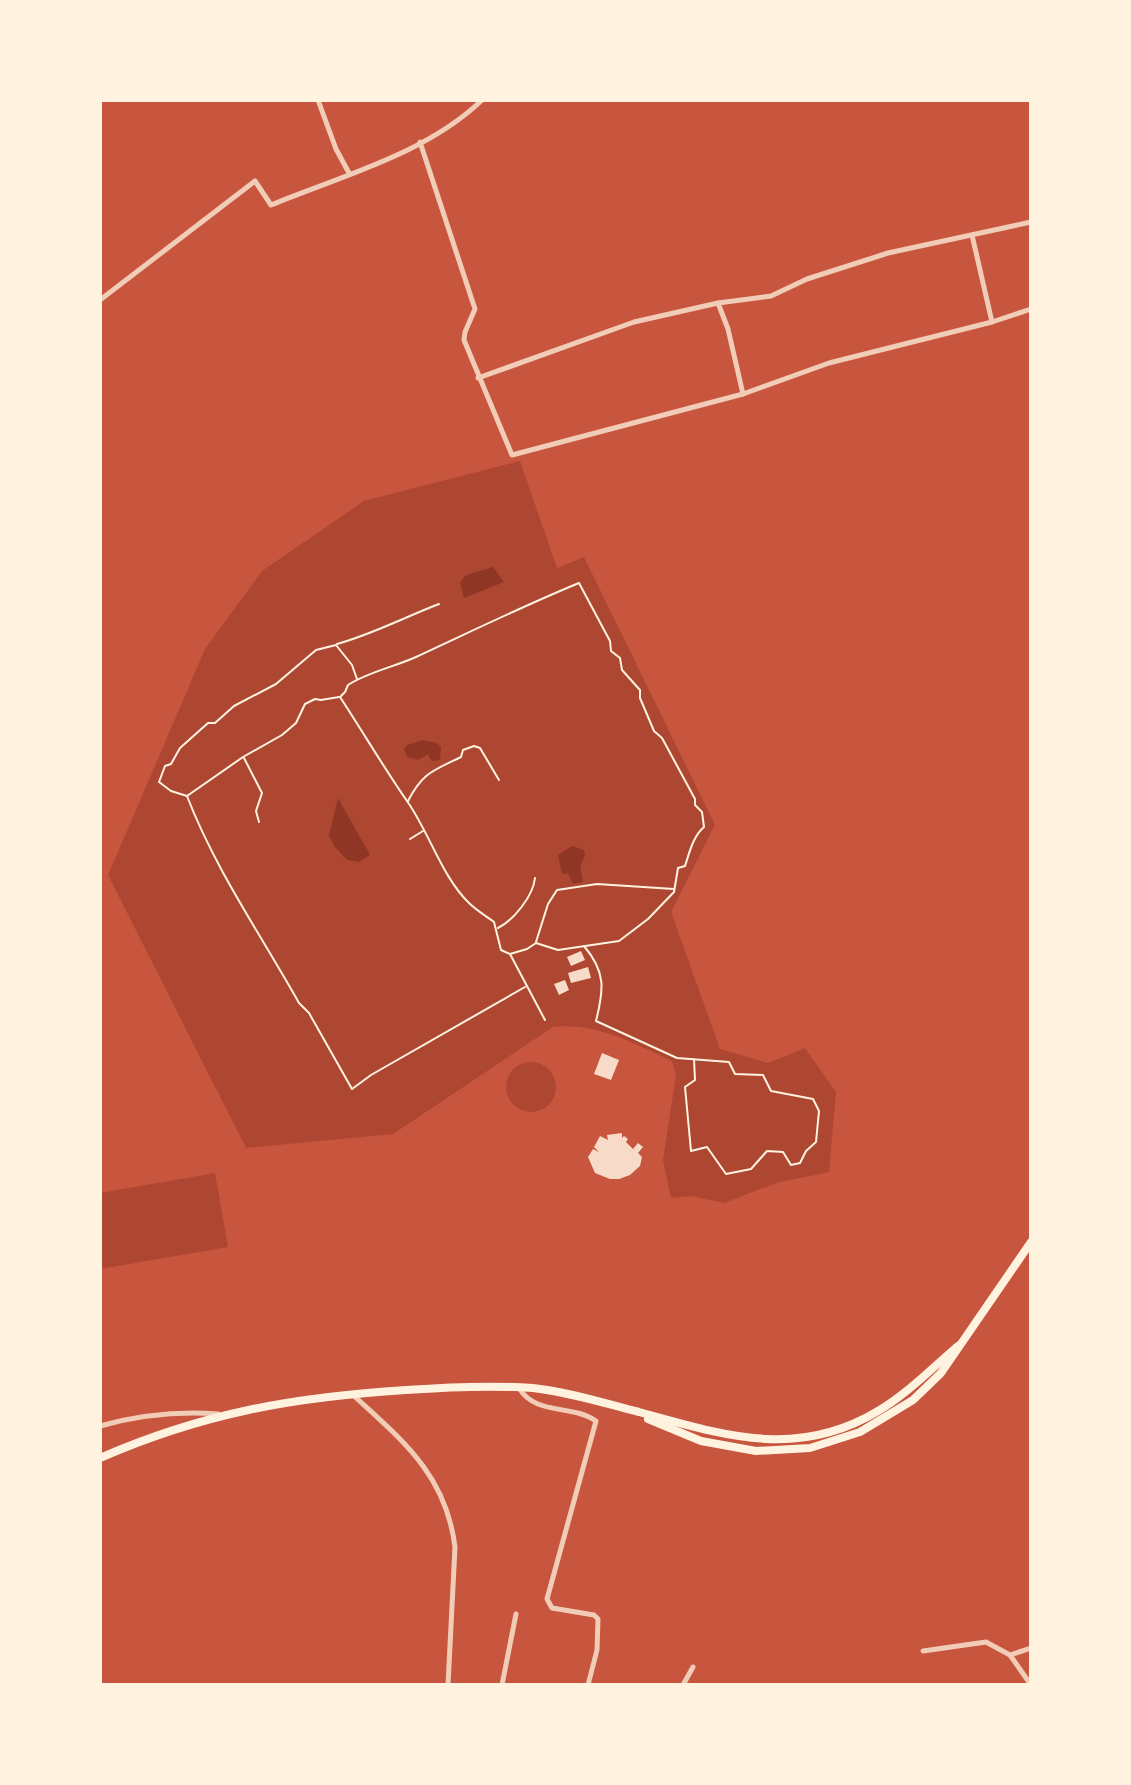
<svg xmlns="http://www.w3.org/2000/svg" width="1131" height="1785" font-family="'Titillium Web',sans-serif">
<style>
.green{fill:#ae4732}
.water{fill:#8f3625}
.building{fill:#f7dbc8}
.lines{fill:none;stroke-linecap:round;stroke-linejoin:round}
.path{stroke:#fff3e0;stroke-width:2}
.minor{stroke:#f1ccb7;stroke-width:5}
.trunk{stroke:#fff3e0;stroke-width:8}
</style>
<rect width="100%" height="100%" fill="#c8553d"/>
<g class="green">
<path d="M520 461 557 568 584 557 715 825 671 912 720 1049 768 1063 805 1048 836 1092 829 1172 776 1183 724 1203 692 1196 671 1198 663 1160 676 1075 672 1061C634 1044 597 1022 553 1027L393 1134 246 1148 108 875 205 649 262 571 364 501Z"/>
<circle cx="531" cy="1087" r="25"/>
<path d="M215 1173 228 1247 100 1269V1193Z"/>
</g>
<g class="water">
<path d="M493 567 504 582 464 598 460 582 466 575Z"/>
<path d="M423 740 437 743 441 747 440 760 431 761 428 754 418 760 407 757 404 749 407 745Z"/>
<path d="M338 798 370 855 359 862 347 860 334 846 329 836Z"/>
<path d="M572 846 584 850 585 856 580 866 583 882 573 884 568 873 562 874 558 855Z"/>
</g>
<g class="building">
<path d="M581 951 585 960 571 966 567 957Z"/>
<path d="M588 967 591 978 571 983 568 973Z"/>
<path d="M565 980 569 990 559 995 554 984Z"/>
<path d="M602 1053 619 1060 611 1080 594 1074Z"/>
<path d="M622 1133V1138L624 1136 628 1139 626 1142 633 1149 638 1143 643 1147 638 1153 642 1157 640 1166 630 1175 619 1179H610L595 1173 588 1157 593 1149 599 1152 594 1147 600 1136 608 1140 607 1135Z"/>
</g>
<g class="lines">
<g class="path">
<path d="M337 644C373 634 405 617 439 604"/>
<path d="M339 697 321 700 315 699 305 704 296 723 282 735 243 757 187 796 171 791 159 782 165 766 171 764 180 748 208 723H215L234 706 276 684 316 650 336 645 352 665 357 679"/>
<path d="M244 758 262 793 256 811 259 822"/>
<path d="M187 796C215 869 261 935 299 1003L309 1013 352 1089 371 1075 525 987"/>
<path d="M408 801C423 772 433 771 461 757L463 750 474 746 480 748 499 780"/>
<path d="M410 839 423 831"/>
<path d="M498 928C514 920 533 896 535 878"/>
<path d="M536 942 548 904 557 890 597 884 674 889"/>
<path d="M584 946C606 972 604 989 596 1021L677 1058 729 1062 735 1074 763 1075 771 1091 813 1099 819 1111 816 1142 806 1151 800 1163 791 1165 783 1152 767 1151 751 1169 726 1174 707 1147 691 1151 685 1087 695 1080 694 1059"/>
<path d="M510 954 527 949 536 943 558 950 619 941 648 919 674 892 678 868 685 866C689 854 693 836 704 827L702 812 695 805V799L662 738 654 731 640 698V690L622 670 620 658 611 651 610 641 579 583C523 606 470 632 416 657 394 667 368 672 348 685L345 692 340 697C363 732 384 768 407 801 429 832 442 877 469 903 476 910 486 916 494 922L501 950 510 954 545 1020"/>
</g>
<g class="minor">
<path d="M318 100 336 149 349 173"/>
<path d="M420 142 475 309 465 332 464 340 512 455 743 394 829 363 992 322 1031 309"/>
<path d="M972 235 992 322"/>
<path d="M100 300 255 181 271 205C341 176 426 154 482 100"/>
<path d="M718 303 728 329 743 394"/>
<path d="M478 378 634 322 718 303 771 296 807 279 888 253 1031 222"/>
<path d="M519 1388C536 1416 572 1404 596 1421L547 1599 552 1608 594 1615 598 1619 597 1650 588 1685"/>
<path d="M353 1395C403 1441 446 1475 455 1547L448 1685"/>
<path d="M100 1426C140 1415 177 1411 218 1414"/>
<path d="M923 1651 986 1642 1010 1655 1031 1648"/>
<path d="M1010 1655 1031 1685"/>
<path d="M502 1685 516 1614"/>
<path d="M683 1685 693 1667"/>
</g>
<g class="trunk">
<path d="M648 1419 701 1441 756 1451 810 1448 860 1432 913 1400 941 1373 1031 1242"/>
<path d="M100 1458C203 1413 294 1397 406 1390 448 1387 490 1385 533 1388 569 1392 603 1403 639 1412 723 1435 797 1460 878 1411 908 1393 932 1368 958 1346"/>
</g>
</g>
<rect width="1131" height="1785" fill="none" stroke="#fff3e0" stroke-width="204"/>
</svg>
